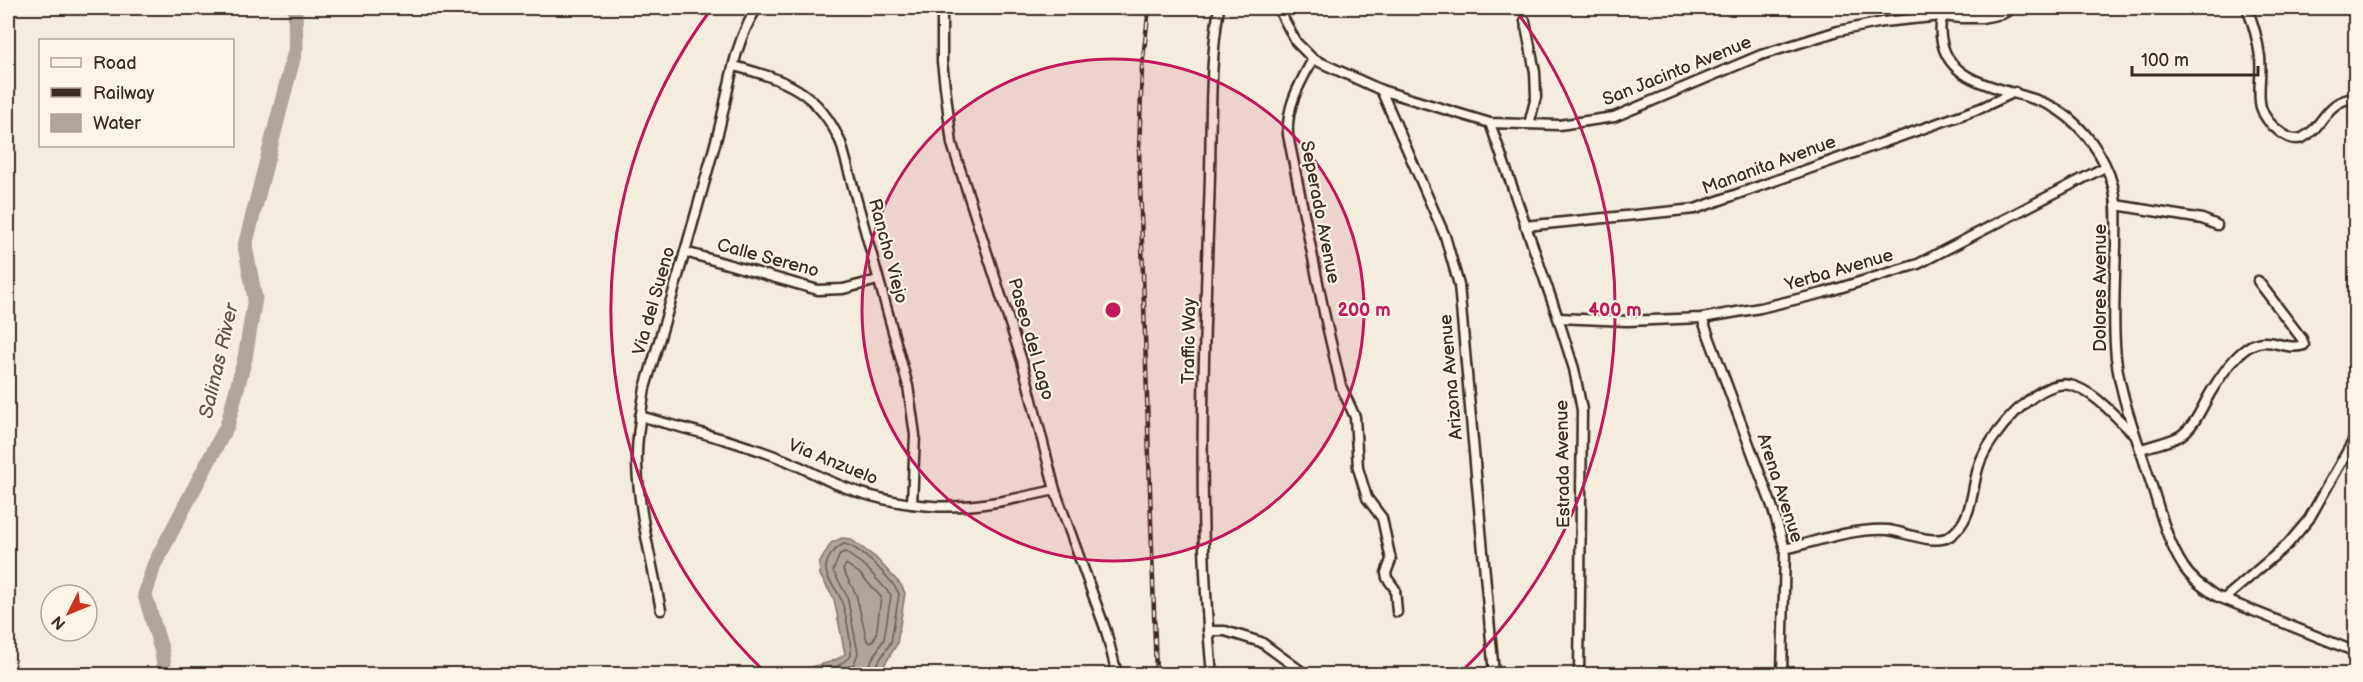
<svg xmlns="http://www.w3.org/2000/svg" width="2363" height="682" font-family="'Balsamiq Sans',sans-serif">
<style>
.water{fill:#b0a596;stroke:#817466;stroke-width:1.5}
.lines{fill:none;stroke-linecap:round;stroke-linejoin:round}
.shore{stroke:#6a5b4e;stroke-width:1.5}
.river{stroke:#b0a596;stroke-width:15}
.minor-casing{stroke:#3b2a1e;stroke-width:13}
.minor{stroke:#fcf5e5;stroke-width:8}
.rail-casing{stroke:#3b2a1e;stroke-width:4.5}
.rail{stroke:#fcf5e5;stroke-width:2;stroke-dasharray:7;stroke-linecap:butt}
.ring{fill:none;stroke:#c2185b;stroke-width:3}
.labels{text-anchor:middle;dominant-baseline:central;stroke-width:4.5;stroke-linejoin:round;paint-order:stroke}
.street-label{font-size:18px;fill:#3b2a1e;stroke:#fcf5e5}
.water-label{font-size:20px;font-style:italic;fill:#645548;stroke:#fcf5e5}
.centre{fill:#c2185b;stroke:#fcf5e5;stroke-width:3}
.ring-label{font-size:18px;text-anchor:middle;font-weight:bold;fill:#c2185b;stroke:#fcf5e5;stroke-width:4.5;stroke-linejoin:round;paint-order:stroke}
</style>
<rect width="100%" height="100%" fill="#f4eddd"/>
<filter id="ink" filterUnits="userSpaceOnUse"><feTurbulence type="fractalNoise" baseFrequency=".0167" numOctaves="2"/><feDisplacementMap in="SourceGraphic" scale="12" xChannelSelector="R" yChannelSelector="G"/><feConvolveMatrix kernelMatrix="1 2 1 2 8 2 1 2 1" color-interpolation-filters="sRGB"/></filter>
<g filter="url(#ink)">
<path class="water" d="M842 538 850 539 875 557 901 585 905 593 897 644 879 674H781C801 667 828 667 845 654L834 599 820 575 819 564 831 543Z"/>
<g class="lines">
<g class="shore">
<path d="M846 564 859 573 881 597 876 636 871 643 867 641 856 594 843 570Z"/>
<path d="M798 674 838 666 851 656C851 641 846 609 839 595 835 587 826 579 826 570 825 559 835 548 844 544 860 547 892 579 899 594L891 642 874 669V674"/>
<path d="M836 674 854 664 858 653 847 596 833 571 840 554 845 552 865 566 891 595 884 639 868 666 866 674"/>
</g>
<path class="river" d="M165 674 162 652 145 595 154 565 227 426 245 358 255 298 245 246 296 47 295 8"/>
<defs>
<g id="minor">
<path d="M942 8V62L952 144 1022 361 1055 490 1106 631 1117 674"/>
<path d="M1278 8 1296 42 1313 59 1381 90 1490 123 1559 125 1614 117 1761 55 1838 31 1883 22 1942 16 1961 18H1982L2002 14 2013 8"/>
<path d="M1947 8C1940 19 1939 29 1942 42 1952 92 2022 87 2058 110 2084 127 2105 156 2113 186 2118 205 2116 225 2116 245 2115 278 2113 312 2115 345 2117 390 2136 434 2149 477 2159 506 2166 540 2183 566 2191 579 2203 587 2216 596L2356 652"/>
<path d="M2247 8C2253 23 2258 41 2260 57 2263 89 2249 109 2280 132 2287 137 2293 141 2302 138 2324 128 2324 100 2356 98"/>
<path d="M2345 8 2356 9"/>
<path d="M1525 21 1535 72 1536 97 1529 124"/>
<path d="M1313 59C1300 83 1286 106 1288 135L1325 317 1341 386 1355 417 1358 468 1367 498 1382 518 1391 560 1386 573 1387 578 1395 589 1397 612"/>
<path d="M734 66C786 80 818 91 841 143L908 386 915 435 912 504"/>
<path d="M1381 90 1445 236 1459 285 1494 674"/>
<path d="M1490 123 1558 318 1574 369 1582 410 1579 674"/>
<path d="M2116 205 2202 219 2217 225"/>
<path d="M1525 226 1695 209 1981 108 2015 92"/>
<path d="M685 252 818 290 843 289 878 280"/>
<path d="M1558 318 1627 321 1702 318 1760 308 1823 293 1918 264 2105 167"/>
<path d="M1702 318 1772 506 1785 549 1782 674"/>
<path d="M640 416C688 430 738 441 785 460 802 467 818 476 834 483 865 496 899 504 932 506 974 509 1014 499 1055 490"/>
<path d="M2141 449C2153 445 2169 442 2180 436 2197 425 2203 403 2214 387 2222 374 2234 357 2247 348 2268 333 2284 352 2304 345L2302 339 2258 281"/>
<path d="M1785 549C1818 541 1853 528 1888 530 1905 532 1935 546 1950 536 1974 519 1971 489 1979 465 1988 437 2037 378 2070 385 2095 391 2116 418 2135 435"/>
<path d="M2224 599 2288 544 2309 519 2356 436"/>
<path d="M661 610C652 563 639 514 637 465 636 439 641 414 645 388 670 305 694 221 717 137 729 94 732 45 757 8"/>
<path d="M1208 631H1225L1261 642 1305 674"/>
<path d="M1212 674C1197 520 1203 362 1209 207 1212 141 1208 73 1219 8"/>
</g>
</defs>
<use href="#minor" class="minor-casing"/>
<use href="#minor" class="minor"/>
<defs>
<path id="rail" d="M1149 8 1142 67 1139 150 1156 674"/>
</defs>
<use href="#rail" class="rail-casing"/>
<use href="#rail" class="rail"/>
</g>
</g>
<circle cx="1113" cy="310" r="251" fill="#c2185b" fill-opacity=".12"/>
<g class="ring">
<circle cx="1113" cy="310" r="251"/>
<path d="M767 674A502 502 0 0 1 712 8M1514 8A502 502 0 0 1 1459 674"/>
</g>
<g class="labels">
<g class="street-label">
<text transform="translate(1677 71) rotate(-22)">San Jacinto Avenue</text>
<text transform="translate(1769 165) rotate(-20)">Mananita Avenue</text>
<text transform="translate(1320 212) rotate(79)">Seperado Avenue</text>
<text transform="translate(888 251) rotate(75)">Rancho Viejo</text>
<text transform="translate(768 258) rotate(15)">Calle Sereno</text>
<text transform="translate(1839 270) rotate(-16)">Yerba Avenue</text>
<text transform="translate(2100 288) rotate(-90)">Dolores Avenue</text>
<text transform="translate(654 301) rotate(-74)">Via del Sueno</text>
<text transform="translate(1031 339) rotate(74)">Paseo del Lago</text>
<text transform="translate(1189 341) rotate(-89)">Traffic Way</text>
<text transform="translate(1451 377) rotate(-95)">Arizona Avenue</text>
<text transform="translate(833 462) rotate(22)">Via Anzuelo</text>
<text transform="translate(1563 464) rotate(-91)">Estrada Avenue</text>
<text transform="translate(1780 488) rotate(72)">Arena Avenue</text>
</g>
<g class="water-label">
<text transform="translate(219 361) rotate(-77)">Salinas River</text>
</g>
</g>
<circle cx="1113" cy="310" r="9" class="centre"/>
<g class="ring-label">
<text x="1364" y="316">200 m</text>
<text x="1615" y="316">400 m</text>
</g>
<rect width="2363" height="682" fill="none" stroke="#fcf5e5" stroke-width="30"/>
<rect x="15" y="15" width="2333" height="652" fill="none" stroke="#3b2a1e" stroke-width="2" filter="url(#ink)"/>
<rect x="39" y="39" width="195" height="108" fill="#fcf5e5" stroke="#afa495" stroke-width="1.5"/>
<rect x="51" y="58" width="30" height="9" fill="#fcf5e5" stroke="#afa495" stroke-width="1.5"/>
<text x="93" y="69" font-size="18" fill="#3b2a1e">Road</text>
<rect x="51" y="88" width="30" height="9" fill="#3b2a1e" stroke="#afa495" stroke-width="1.5"/>
<text x="93" y="99" font-size="18" fill="#3b2a1e">Railway</text>
<rect x="51" y="114" width="30" height="18" fill="#b0a596" stroke="#afa495" stroke-width="1.5"/>
<text x="93" y="129" font-size="18" fill="#3b2a1e">Water</text>
<g transform="translate(69 613) rotate(227)"><circle r="28" fill="#fcf5e5" stroke="#afa495" stroke-width="1.5"/>
<path d="M0-4.5L10 22L0 15L-10 22Z" fill="#c8321e"/>
<text y="-9" font-size="16" font-weight="bold" text-anchor="middle" fill="#3b2a1e">N</text>
</g>
<path d="M2132 66v9h126v-9" fill="none" stroke="#3b2a1e" stroke-width="3"/>
<text x="2141" y="66" font-size="18" fill="#3b2a1e" stroke="#fcf5e5" stroke-width="4.5" paint-order="stroke">100 m</text>
</svg>
